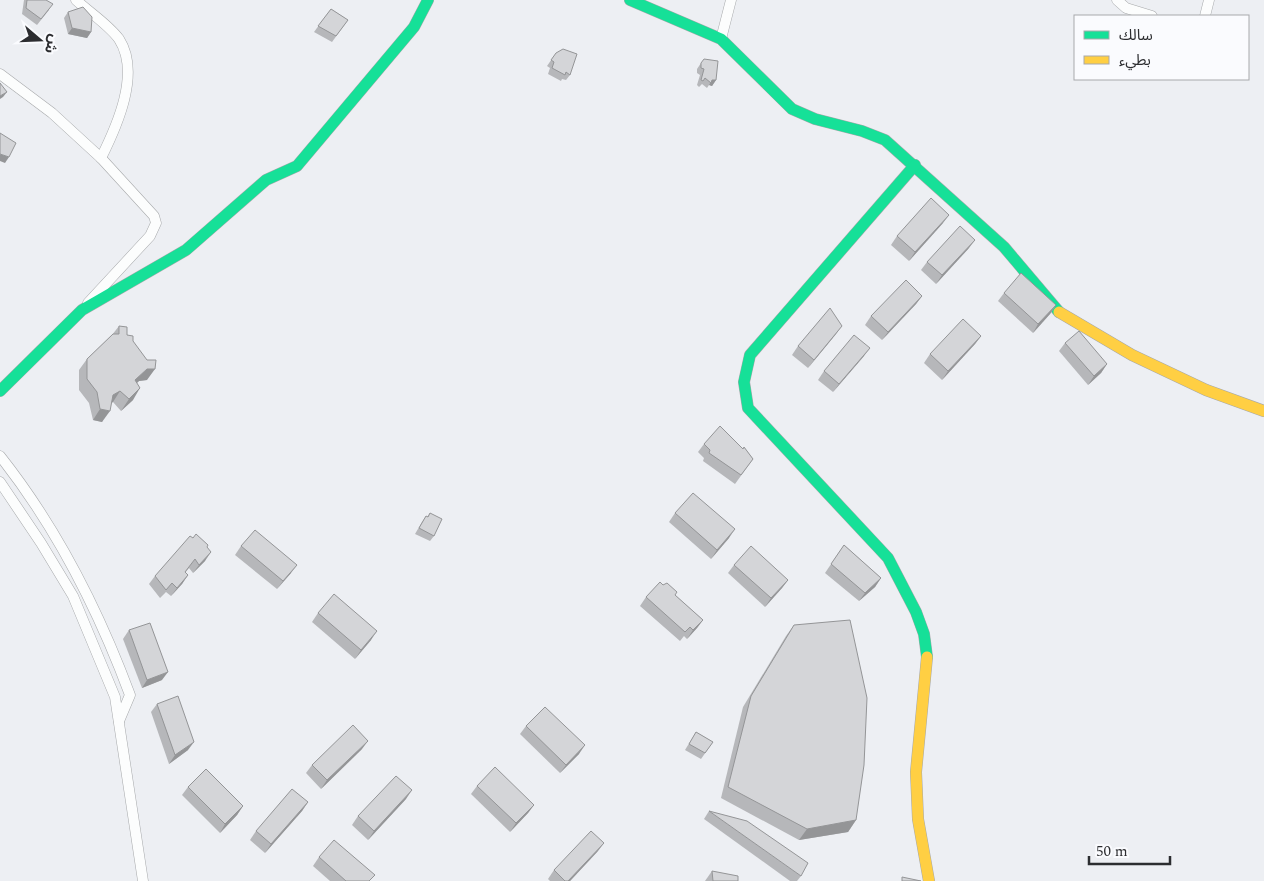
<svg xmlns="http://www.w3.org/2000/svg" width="1264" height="881" font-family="Spectral,'Noto Sans Arabic',serif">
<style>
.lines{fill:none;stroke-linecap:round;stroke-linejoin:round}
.street-casing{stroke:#a6a8aa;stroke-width:11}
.fast-casing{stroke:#a6a8aa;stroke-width:12}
.slow-casing{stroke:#a6a8aa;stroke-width:12}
.street{stroke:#fcfdfd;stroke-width:10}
.fast{stroke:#16e098;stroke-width:11}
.slow{stroke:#ffcf43;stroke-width:11}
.wall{fill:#b6b7ba}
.shaded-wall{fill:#949597}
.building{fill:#d4d5d8;stroke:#949597}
</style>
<rect width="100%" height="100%" fill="#edeff3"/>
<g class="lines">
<defs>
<g id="street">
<path d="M76 0C89 12 109 25 119 39 141 73 117 126 101 158"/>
<path d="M1117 0 1126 8 1152 16"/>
<path d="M1205 16 1209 0"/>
<path d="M721 39 731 0"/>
<path d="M0 74 52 113 101 158 154 216 156 223 150 236 88 303"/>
<path d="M0 456C57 528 98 609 130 695L119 721"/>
<path d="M0 482 41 543 73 596 115 697 143 881"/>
</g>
<g id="fast">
<path d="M630 0 721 39 792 109 815 119 862 131 885 140 1004 247 1059 312"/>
<path d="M915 165 750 355 744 382 748 408 888 558 916 612 924 634 927 657"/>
<path d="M0 391 82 310 186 250 266 180 297 166 414 27 428 0"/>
</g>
<g id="slow">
<path d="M1059 312 1132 355 1206 390 1264 411"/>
<path d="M927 657 916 772 918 819 929 881"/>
</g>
</defs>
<use href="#street" class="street-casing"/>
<use href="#fast" class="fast-casing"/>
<use href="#slow" class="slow-casing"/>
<use href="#street" class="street"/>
<use href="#fast" class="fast"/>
<use href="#slow" class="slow"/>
</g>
<g class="wall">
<path d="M24 0H46L49 10 37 25 22 14Z"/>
<path d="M331 9 348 20 332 42 314 32Z"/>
<path d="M68 12 91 32 87 38 68 34 64 18Z"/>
<path d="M556 53 570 75 566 80 562 79 561 81 548 74 550 68 547 66Z"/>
<path d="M701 63 716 80 712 86 709 85 707 88 702 84 699 87 697 85 700 75 697 73V69Z"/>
<path d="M943 223 909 261 891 245 897 236Z"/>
<path d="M969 248 936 284 921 270 927 262Z"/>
<path d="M1004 293 1056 305 1050 314 1033 333 998 301Z"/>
<path d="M922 296 916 304 882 340 865 325 871 316Z"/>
<path d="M119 326 133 341 147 380 139 381 137 383 133 400 121 411 113 402 111 403 102 422 93 420 89 403 79 390V370L87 359 112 335Z"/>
<path d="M836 334 808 368 792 355 798 346Z"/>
<path d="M981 336 975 344 942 380 924 363 930 354Z"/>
<path d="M1065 343 1107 364 1101 373 1088 385 1059 351Z"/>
<path d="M864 356 833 392 818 380 824 371Z"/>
<path d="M704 444 743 449 744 447 753 459 735 484 703 461 704 458 698 452Z"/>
<path d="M430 513 434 536 430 541 415 534 422 522 426 516 427 517Z"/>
<path d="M675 513 729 538 711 559 669 522Z"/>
<path d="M844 545 881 578 875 587 859 601 825 573Z"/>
<path d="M241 546 291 573 277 589 235 555Z"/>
<path d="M207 547 205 561 193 573 189 568 185 573 188 575 182 584 171 596 166 592 160 598 149 584 155 576Z"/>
<path d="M734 565 788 580 782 588 765 607 728 573Z"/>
<path d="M675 595 703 620 697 628 687 639 684 636 680 641 640 606 646 597Z"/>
<path d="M318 613 371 640 355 659 312 622Z"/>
<path d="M794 625 856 820 848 832 799 840 721 798 743 707 786 636Z"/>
<path d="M129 630 162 680 142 688 123 639Z"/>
<path d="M157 704 188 750 169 764 151 712Z"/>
<path d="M526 726 579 754 560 773 520 734Z"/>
<path d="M696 732 713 742 701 759 685 750Z"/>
<path d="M362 749 321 789 306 773 312 765Z"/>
<path d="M477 786 534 805 528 813 510 832 471 794Z"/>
<path d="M188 787 243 806 237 815 220 833 182 795Z"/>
<path d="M406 799 368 840 352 825 358 816Z"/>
<path d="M308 802 302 811 265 853 250 840 256 831Z"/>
<path d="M709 811 801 876 797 881H790L704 819Z"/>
<path d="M598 851 570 881H550L548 879 554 870Z"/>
<path d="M319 857 370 881H330L313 866Z"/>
<path d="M712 871 738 881H705Z"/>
</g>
<g class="shaded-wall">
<path d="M72 28 91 32 87 38 68 34Z"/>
<path d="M712 80H716L712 86 709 85Z"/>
<path d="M7 92 3 97 0 99V96Z"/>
<path d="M0 154 9 157 5 163 0 161Z"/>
<path d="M949 215 943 223 909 261 915 252Z"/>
<path d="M975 240 969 248 936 284 942 275Z"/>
<path d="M922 296 916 304 882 340 888 332Z"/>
<path d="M1056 305 1050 314 1033 333 1038 324Z"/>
<path d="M842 326 836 334 808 368 814 360Z"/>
<path d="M981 336 975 344 942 380 948 371Z"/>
<path d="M870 348 864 356 833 392 839 384Z"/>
<path d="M1107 364 1101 373 1088 385 1094 376Z"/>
<path d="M147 369H155L147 380 139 381 128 391 135 380Z"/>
<path d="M140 388 133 400 121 411 129 399Z"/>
<path d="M120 391 113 402 105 406 113 395Z"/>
<path d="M100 409 110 411 102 422 93 420Z"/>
<path d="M735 529 729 538 711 559 717 550Z"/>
<path d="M211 552 205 561 193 573 199 565Z"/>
<path d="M297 565 291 573 277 589 283 581Z"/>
<path d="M188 575 182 584 171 596 177 588Z"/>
<path d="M881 578 875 587 859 601 865 593Z"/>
<path d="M788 580 782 588 765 607 771 598Z"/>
<path d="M703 620 697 628 687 639 693 630Z"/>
<path d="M377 631 371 640 355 659 361 650Z"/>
<path d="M168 672 162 680 142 688 147 680Z"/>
<path d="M368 741 362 749 321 789 327 780Z"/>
<path d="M194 742 188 750 169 764 175 755Z"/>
<path d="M585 745 579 754 560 773 566 765Z"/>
<path d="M412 790 406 799 368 840 374 831Z"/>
<path d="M308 802 302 811 265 853 271 844Z"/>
<path d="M534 805 528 813 510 832 516 823Z"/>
<path d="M243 806 237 815 220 833 225 824Z"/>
<path d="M856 820 848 832 799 840 807 829Z"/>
<path d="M604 843 598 851 570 881H568Z"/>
</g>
<g class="building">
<path d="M27 0H46L53 4 41 19 26 8Z"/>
<path d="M83 7 92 17 91 32 72 28 68 12Z"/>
<path d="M331 9 348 20 336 36 318 26Z"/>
<path d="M563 49 577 54 570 75 566 72 565 75 552 68 554 62 551 60 556 53Z"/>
<path d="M704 59 718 61 716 80H712L711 83 705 78 703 81 701 80 704 69 701 68V63Z"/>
<path d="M0 83 7 92 0 96Z"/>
<path d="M0 133 16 143 9 157 0 154Z"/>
<path d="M931 198 949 215 915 252 897 236Z"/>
<path d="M960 226 975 240 942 275 927 262Z"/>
<path d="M1021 273 1056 305 1038 324 1004 293Z"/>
<path d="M906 280 922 296 888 332 871 316Z"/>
<path d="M830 308 842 326 814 360 798 346Z"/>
<path d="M963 319 981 336 948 371 930 354Z"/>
<path d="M119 326 127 327V335L133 336V341L147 360H156L155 369H147L135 380 140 388 129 399 120 391 113 395 110 411 100 409 97 392 87 379V359L113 334H119Z"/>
<path d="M1079 331 1107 364 1094 376 1065 343Z"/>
<path d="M854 335 870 348 839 384 824 371Z"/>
<path d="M720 426 743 449 744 447 753 459 741 475 709 453 710 450 704 444Z"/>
<path d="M693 493 735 529 717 550 675 513Z"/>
<path d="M430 513 442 519 434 536 419 528 426 516 428 517Z"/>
<path d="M255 530 297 565 283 581 241 546Z"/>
<path d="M196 534 208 545 207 547 211 552 199 565 195 559 185 572 188 575 177 588 172 583 166 590 155 576 190 536 193 538Z"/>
<path d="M844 545 881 578 865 593 831 564Z"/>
<path d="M751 546 788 580 771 598 734 565Z"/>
<path d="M660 582 663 585 667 583 677 592 675 595 703 620 693 630 690 627 685 632 646 597Z"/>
<path d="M334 594 377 631 361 650 318 613Z"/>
<path d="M850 620 867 698 864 765 856 820 807 829 728 787 751 696 794 625Z"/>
<path d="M150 623 168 672 147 680 129 630Z"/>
<path d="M178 696 194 742 175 755 157 704Z"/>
<path d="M545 707 585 745 566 765 526 726Z"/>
<path d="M353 725 368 741 327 780 312 765Z"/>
<path d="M696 732 713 742 705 753 689 744Z"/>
<path d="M495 767 534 805 516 823 477 786Z"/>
<path d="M206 769 243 806 225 824 188 787Z"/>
<path d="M396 776 412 790 374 831 358 816Z"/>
<path d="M292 789 308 802 271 844 256 831Z"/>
<path d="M709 811 747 821 808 863 801 876Z"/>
<path d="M591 831 604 843 568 881H565L554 870Z"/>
<path d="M334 840 375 875 369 881H346L319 857Z"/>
<path d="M712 871 738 876V881H713Z"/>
<path d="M902 877 921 881H902Z"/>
</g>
<rect x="1074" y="15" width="175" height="65" fill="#fafbfe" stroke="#a8a9ac"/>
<rect x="1084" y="31" width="25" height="8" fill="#16e098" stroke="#a8a9ac"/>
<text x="1119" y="40" font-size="15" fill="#2c2d30">سالك</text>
<rect x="1084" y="56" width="25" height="8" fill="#ffcf43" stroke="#a8a9ac"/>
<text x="1119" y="65" font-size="15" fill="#2c2d30">بطيء</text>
<g transform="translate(40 40) rotate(109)" stroke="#fafbfe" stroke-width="4" paint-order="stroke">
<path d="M0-4L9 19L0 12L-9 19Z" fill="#2c2d30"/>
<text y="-8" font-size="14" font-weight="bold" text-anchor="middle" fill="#2c2d30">ش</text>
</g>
<path d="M1089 856v8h81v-8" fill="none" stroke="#2c2d30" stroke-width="2.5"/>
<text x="1096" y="856" font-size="15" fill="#2c2d30" stroke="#fafbfe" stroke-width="4" paint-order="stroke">50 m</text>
</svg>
